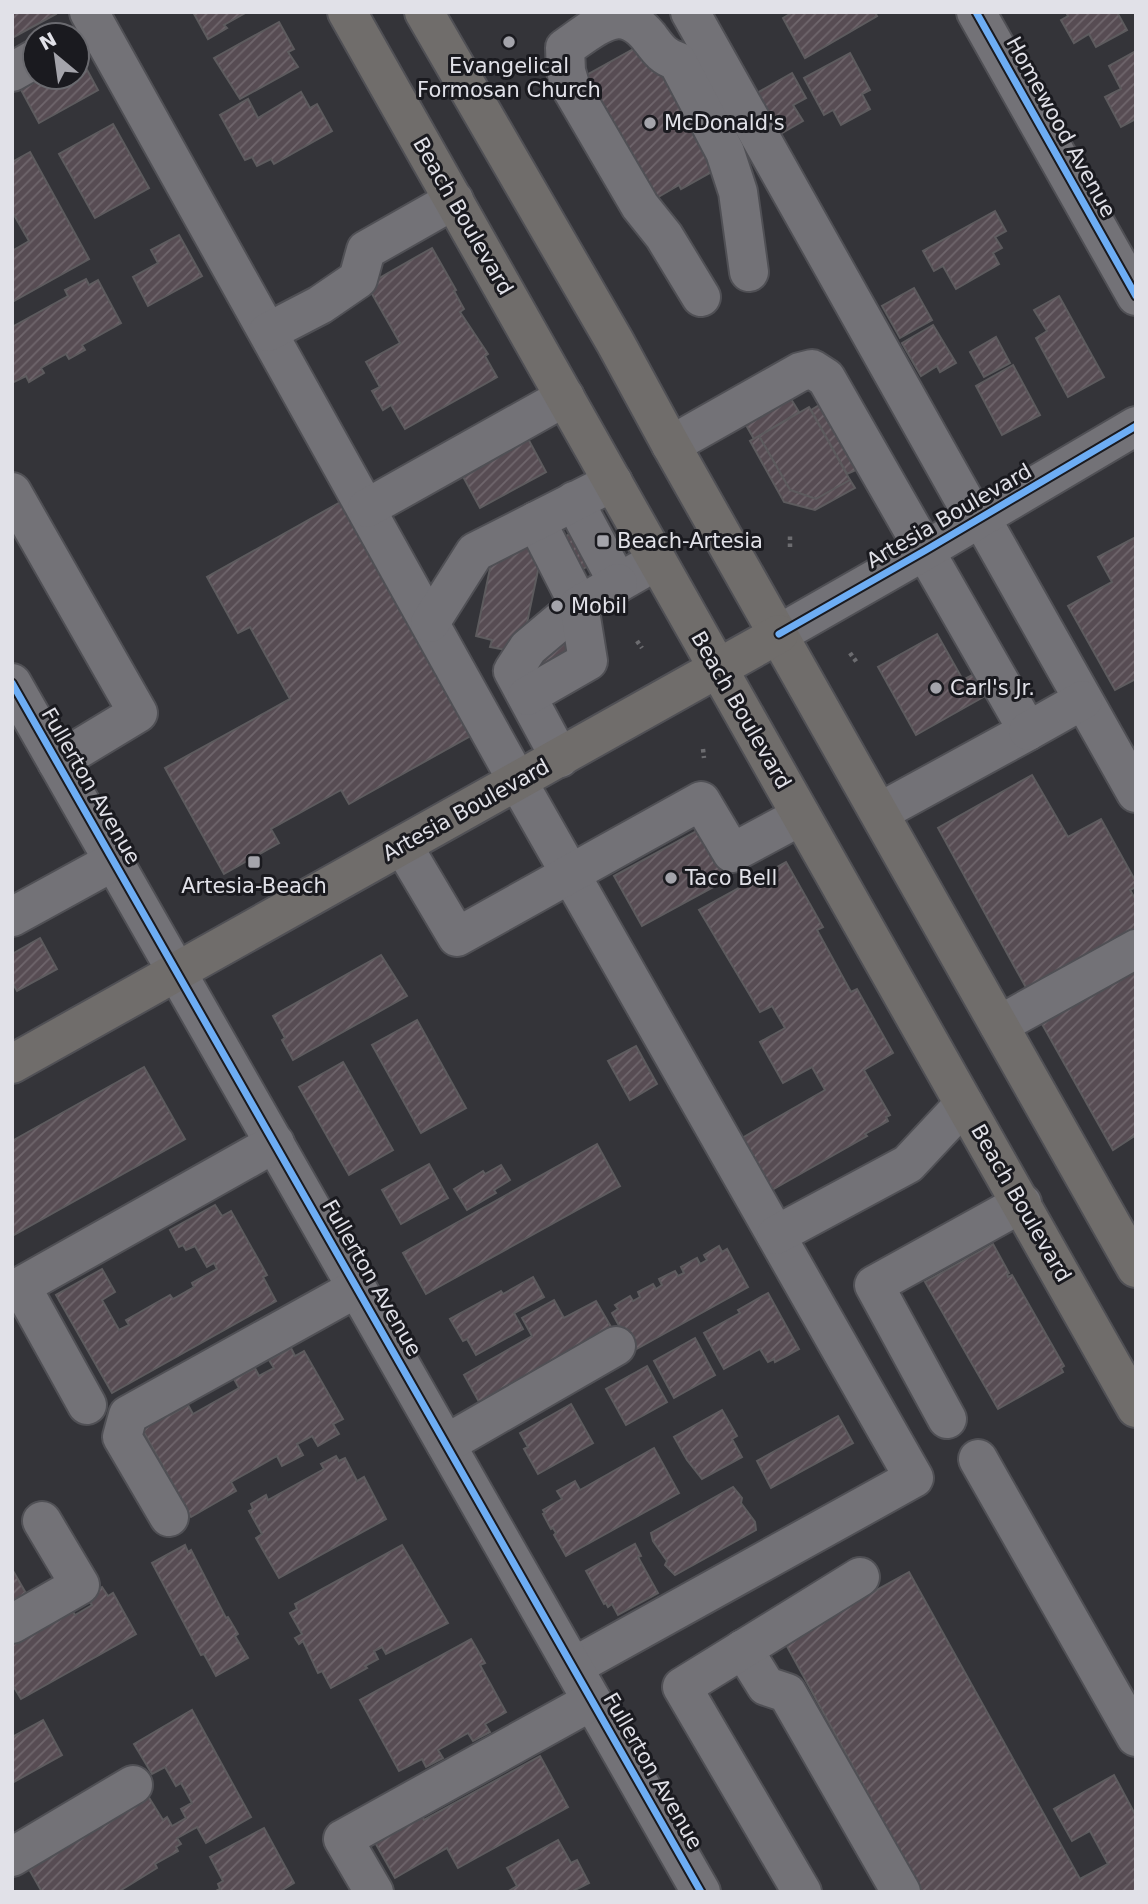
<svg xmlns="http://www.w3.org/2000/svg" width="1148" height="1904" font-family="'DejaVu Sans',sans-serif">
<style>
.building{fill:url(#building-hatch);stroke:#5d5b5e;stroke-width:2}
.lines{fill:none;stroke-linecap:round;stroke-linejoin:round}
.minor-casing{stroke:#505055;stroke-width:42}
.major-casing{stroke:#505055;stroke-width:42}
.path{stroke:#6c6c70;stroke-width:4.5;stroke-dasharray:3.5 3.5;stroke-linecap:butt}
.minor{stroke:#737277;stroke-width:38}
.major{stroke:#706d6b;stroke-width:38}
.cycleway-casing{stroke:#1a1a1f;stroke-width:11}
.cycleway{stroke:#6dadf4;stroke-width:7}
.poi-dot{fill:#a4a4ab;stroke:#1a1a1f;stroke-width:2.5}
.labels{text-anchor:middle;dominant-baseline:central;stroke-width:6;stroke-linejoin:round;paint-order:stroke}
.poi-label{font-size:21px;fill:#e1e1e8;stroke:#1a1a1f;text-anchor:start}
.street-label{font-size:21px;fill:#e1e1e8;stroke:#1a1a1f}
</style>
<defs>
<pattern id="building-hatch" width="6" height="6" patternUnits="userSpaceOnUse" patternTransform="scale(1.75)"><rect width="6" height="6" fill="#574c53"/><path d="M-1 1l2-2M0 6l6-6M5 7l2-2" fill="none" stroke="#6f666c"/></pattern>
</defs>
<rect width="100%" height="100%" fill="#343439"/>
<g class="building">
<path d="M12 12H55L56 14 12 38Z"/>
<path d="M193 12H247L224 25 227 28 208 39Z"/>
<path d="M793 12H875L877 16 805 58 783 18Z"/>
<path d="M1066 12H1117L1127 30 1096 47 1089 34 1074 43 1061 20 1068 16Z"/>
<path d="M279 22 294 49 288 52 298 67 240 99 214 58Z"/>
<path d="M644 43 715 170 681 189 679 185 655 199 585 76Z"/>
<path d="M1136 51V119L1121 127 1105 97 1121 89 1109 66Z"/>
<path d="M850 53 870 90 862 94 870 109 841 125 833 110 824 115 804 78Z"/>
<path d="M79 55 98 90 39 123 20 88 39 77H77Z"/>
<path d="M792 73 806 98 793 105 803 121 777 136 750 97Z"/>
<path d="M301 92 310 108 317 104 332 131 274 164 271 159 257 166 252 157 245 160 220 115 248 99 258 118Z"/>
<path d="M113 124 149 188 95 218 59 154Z"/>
<path d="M30 152 89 259 12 302V251L29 241 14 215 12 216V162Z"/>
<path d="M995 211 1006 231 995 237 1002 248 993 253 999 264 956 289 943 266 934 271 923 251Z"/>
<path d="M179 235 202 276 148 306 133 277 158 263 151 250Z"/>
<path d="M432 248 456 290 454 291 464 309 460 312 488 354 485 356 497 377 405 429 391 405 383 410 372 391 380 387 366 362 400 343 367 285Z"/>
<path d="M86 279 89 285 98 280 121 323 82 345 85 350 69 359 66 354 41 368 44 373 29 382 26 376 12 383V327L68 296 65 290Z"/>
<path d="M914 288 932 320 900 338 882 306Z"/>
<path d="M1059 296 1104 377 1068 397 1036 338 1047 331 1034 310Z"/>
<path d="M933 325 956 363 940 372 937 366 921 376 902 343Z"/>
<path d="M996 337 1010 363 984 377 970 352Z"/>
<path d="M1013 365 1040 415 1002 435 976 386Z"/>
<path d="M791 399 799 412 754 439 746 425Z"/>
<path d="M821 404 858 469 847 474 811 410Z"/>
<path d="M809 407 850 480 816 499 790 490 759 436Z"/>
<path d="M526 435 546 472 480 508 460 471Z"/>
<path d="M759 436 790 490 816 499 850 480 855 488 815 510 784 502 750 441Z"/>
<path d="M344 500 474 734 349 804 341 790 271 829 279 843 224 874 165 768 290 699 250 627 238 633 207 577Z"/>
<path d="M580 528 597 561 572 575 554 543Z"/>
<path d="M1136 537V679L1115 690 1068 606 1112 582 1098 557Z"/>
<path d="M509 544 537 550 541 556 522 647 517 652 490 647 492 640 476 636 494 549Z"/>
<path d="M937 634 963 680 974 674 987 695 916 735 878 667Z"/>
<path d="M562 639 576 664 543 681 530 655Z"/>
<path d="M1032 775 1068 837 1101 819 1136 882V887L1130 890 1136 900V934L1029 993 938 828Z"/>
<path d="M700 829 728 879 642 926 614 876Z"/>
<path d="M786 862 823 927 817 930 851 992 857 989 893 1053 864 1070 890 1115 886 1117 888 1121 865 1134 867 1136 772 1190 742 1138 825 1090 812 1067 783 1083 760 1042 785 1028 772 1006 760 1012 699 910Z"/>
<path d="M40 938 57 969 17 991 12 982V954Z"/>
<path d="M381 955 407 996 293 1060 282 1040 285 1038 273 1016Z"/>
<path d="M1136 967V1135L1113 1150 1038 1017Z"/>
<path d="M417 1020 466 1108 421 1133 372 1045Z"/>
<path d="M636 1046 657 1084 630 1100 608 1061Z"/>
<path d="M343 1062 393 1150 349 1175 299 1087Z"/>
<path d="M144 1067 185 1139 12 1236V1141Z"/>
<path d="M597 1144 620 1186 426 1294 403 1253Z"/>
<path d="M429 1164 448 1198 401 1224 382 1190Z"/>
<path d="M501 1165 510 1180 494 1190 496 1193 467 1210 454 1189 483 1171 485 1174Z"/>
<path d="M215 1205 222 1216 231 1211 267 1275 263 1277 276 1301 112 1393 56 1295 102 1269 115 1292 102 1300 119 1330 129 1325 126 1320 170 1295 173 1299 194 1287 192 1283 217 1269 214 1263 207 1267 195 1246 186 1250 183 1245 179 1247 170 1230Z"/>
<path d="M993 1244 1009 1273 1007 1274 1008 1277 1012 1275 1064 1366 1061 1368 1063 1372 998 1409 925 1282Z"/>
<path d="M719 1246 722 1252 727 1249 748 1287 633 1351 612 1313 618 1309 615 1305 630 1296 633 1301 640 1297 638 1292 653 1284 656 1289 662 1285 659 1279 675 1271 678 1276 684 1273 681 1267 697 1258 700 1264 707 1260 704 1255Z"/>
<path d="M533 1277 544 1297 514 1313 523 1329 476 1355 467 1339 463 1341 450 1319 501 1291 503 1294Z"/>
<path d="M768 1293 799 1349 775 1362 774 1359 768 1362 760 1349 724 1369 704 1333 740 1313 738 1310Z"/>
<path d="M554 1300 564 1318 596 1301 611 1327 479 1402 464 1375 532 1336 522 1318Z"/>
<path d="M695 1338 715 1375 674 1398 654 1361Z"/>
<path d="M291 1348 295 1356 304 1351 343 1419 333 1424 339 1434 318 1446 312 1436 297 1444 303 1455 282 1466 277 1456 231 1482 236 1491 191 1517 141 1427 169 1412 171 1415 188 1405 193 1414 239 1388 234 1379 255 1368 259 1376 274 1368 269 1360Z"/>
<path d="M647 1366 667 1402 626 1425 606 1389Z"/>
<path d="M571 1404 593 1443 538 1474 524 1449 528 1447 520 1433Z"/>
<path d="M722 1410 737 1436 732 1439 742 1457 702 1479 687 1460 674 1437Z"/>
<path d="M838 1416 853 1443 771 1488 757 1461Z"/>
<path d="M654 1448 679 1493 566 1556 554 1535 556 1533 553 1528 551 1529 543 1514 545 1513 543 1510 562 1499 557 1491 575 1481 580 1490Z"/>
<path d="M336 1456 339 1461 345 1458 357 1481 364 1477 386 1519 279 1578 256 1538 262 1534 249 1511 253 1509 251 1504 266 1495 268 1500 324 1469 321 1464Z"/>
<path d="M733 1487 742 1498 741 1503 755 1522 756 1530 675 1575 665 1565 667 1561 653 1541 651 1533Z"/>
<path d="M635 1544 641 1556 638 1557 658 1593 618 1615 612 1604 608 1607 606 1603 604 1604 586 1571Z"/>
<path d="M185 1545 188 1552 191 1550 226 1618 228 1617 238 1634 235 1636 248 1658 216 1676 204 1654 201 1655 152 1563Z"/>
<path d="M402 1545 448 1623 386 1654 382 1647 374 1651 378 1659 365 1666 367 1668 331 1688 322 1671 318 1673 303 1641 299 1644 295 1638 302 1634 290 1613 297 1609 295 1604Z"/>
<path d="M12 1569 27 1595 12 1615Z"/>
<path d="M909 1572 1080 1879 1108 1864 1090 1831 1072 1841 1054 1809 1114 1775 1136 1816V1892H922L784 1641Z"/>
<path d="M102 1587 108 1596 113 1593 136 1634 21 1699 12 1684V1638L72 1610 75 1615 92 1605 86 1596Z"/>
<path d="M471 1639 485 1663 480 1665 506 1712 485 1724 490 1732 473 1741 468 1733 438 1750 443 1758 426 1767 422 1759 399 1771 360 1700Z"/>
<path d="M192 1710 251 1817 206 1843 197 1827 177 1838 181 1844 176 1847 178 1851 155 1864 157 1868 118 1892H42L26 1864 148 1796 163 1820 167 1817 172 1826 186 1818 181 1809 192 1803 181 1783 176 1786 165 1767 152 1774 134 1744Z"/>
<path d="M43 1720 62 1755 12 1783V1737Z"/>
<path d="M540 1756 568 1807 458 1868 447 1848 395 1878 373 1839 420 1813 424 1820Z"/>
<path d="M264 1828 294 1883 279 1892H214L220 1889 218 1884 223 1881 210 1857Z"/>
<path d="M558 1840 571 1863 577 1860 589 1883 571 1892H507L517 1886 507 1868Z"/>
</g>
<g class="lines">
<defs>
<g id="minor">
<path d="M89 12 518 782 914 1478 573 1667"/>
<path d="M690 12 976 521"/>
<path d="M976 12 1136 296"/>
<path d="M12 72 35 59"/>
<path d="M701 297 664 236 640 206 571 88 566 71 565 48C594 28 620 1 649 37 658 49 663 57 677 61L725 152 738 192 749 272"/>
<path d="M268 332 320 305 358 279 366 250 454 200"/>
<path d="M671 445 800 372 812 369 826 378 1028 731 880 812"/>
<path d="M12 492 138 713 57 762"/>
<path d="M574 501 618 583 639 571"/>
<path d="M367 508 565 397"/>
<path d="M981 518 1136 793"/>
<path d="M536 521 579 605 528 648 513 671 560 758"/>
<path d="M430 623 475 552 613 482"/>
<path d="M779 634 926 550 1136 426"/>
<path d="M12 683 701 1892"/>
<path d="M527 696 588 661 579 605 618 583"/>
<path d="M1028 731 1083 700"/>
<path d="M403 846 457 937 701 801 732 853 801 816"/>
<path d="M12 917 114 861"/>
<path d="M999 1025 1136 949"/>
<path d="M776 1235 908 1164 964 1104"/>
<path d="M87 1405 21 1286 275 1143"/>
<path d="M947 1419 874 1285 1022 1203"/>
<path d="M446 1444 616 1346"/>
<path d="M978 1459 1136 1737"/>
<path d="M169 1517 122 1437 128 1415 357 1288"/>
<path d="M12 1624 80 1585 42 1521"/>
<path d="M743 1649 766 1686 787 1693 901 1892"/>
<path d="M12 1857 133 1785"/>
<path d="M374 1892 343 1839 592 1701"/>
<path d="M802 1892 682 1687 860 1577"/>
</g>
<g id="major">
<path d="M347 12 1136 1408"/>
<path d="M424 12 615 342 671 445 1136 1268"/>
<path d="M12 1064 779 634"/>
</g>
</defs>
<use href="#minor" class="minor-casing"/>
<use href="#major" class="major-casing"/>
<g class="path">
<path d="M790 547V535"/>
<path d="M637 641 642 648"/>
<path d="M850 653 858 664"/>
<path d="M703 749 704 758"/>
</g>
<use href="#minor" class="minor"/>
<use href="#major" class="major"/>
<defs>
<g id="cycleway">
<path d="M976 12 1136 296"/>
<path d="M779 634 926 550 1136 426"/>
<path d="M12 683 701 1892"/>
</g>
</defs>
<use href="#cycleway" class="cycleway-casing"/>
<use href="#cycleway" class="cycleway"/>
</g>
<g class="poi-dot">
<circle cx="509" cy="42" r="7"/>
<circle cx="650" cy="123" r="7"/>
<rect x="596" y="534" width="14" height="14" rx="3.5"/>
<circle cx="557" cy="606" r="7"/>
<circle cx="936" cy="688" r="7"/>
<rect x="247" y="855" width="14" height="14" rx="3.5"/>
<circle cx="671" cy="878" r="7"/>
</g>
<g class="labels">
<g class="poi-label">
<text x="509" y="66" text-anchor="middle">Evangelical<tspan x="509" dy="24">Formosan Church</tspan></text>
<text x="664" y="123">McDonald's</text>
<text x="617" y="541">Beach-Artesia</text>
<text x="571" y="606">Mobil</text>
<text x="950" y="688">Carl's Jr.</text>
<text x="685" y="878">Taco Bell</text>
<text x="254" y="886" text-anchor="middle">Artesia-Beach</text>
</g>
<g class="street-label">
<text transform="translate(1061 127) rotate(61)">Homewood Avenue</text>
<text transform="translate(463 216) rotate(60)">Beach Boulevard</text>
<text transform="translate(949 516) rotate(-30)">Artesia Boulevard</text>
<text transform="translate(741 710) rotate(60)">Beach Boulevard</text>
<text transform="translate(91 786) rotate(60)">Fullerton Avenue</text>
<text transform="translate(466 810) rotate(-29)">Artesia Boulevard</text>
<text transform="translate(1021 1203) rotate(60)">Beach Boulevard</text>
<text transform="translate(372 1278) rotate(60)">Fullerton Avenue</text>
<text transform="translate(653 1771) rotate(60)">Fullerton Avenue</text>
</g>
</g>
<rect width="1148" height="1904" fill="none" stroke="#e1e1e8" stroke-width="28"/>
<g transform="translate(56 56) rotate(331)"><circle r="33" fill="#1a1a1f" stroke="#6a6a6f" stroke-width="2"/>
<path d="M0-5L12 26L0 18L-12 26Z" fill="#a4a4ab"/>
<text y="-10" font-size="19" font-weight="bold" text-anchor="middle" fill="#e1e1e8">N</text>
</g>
</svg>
